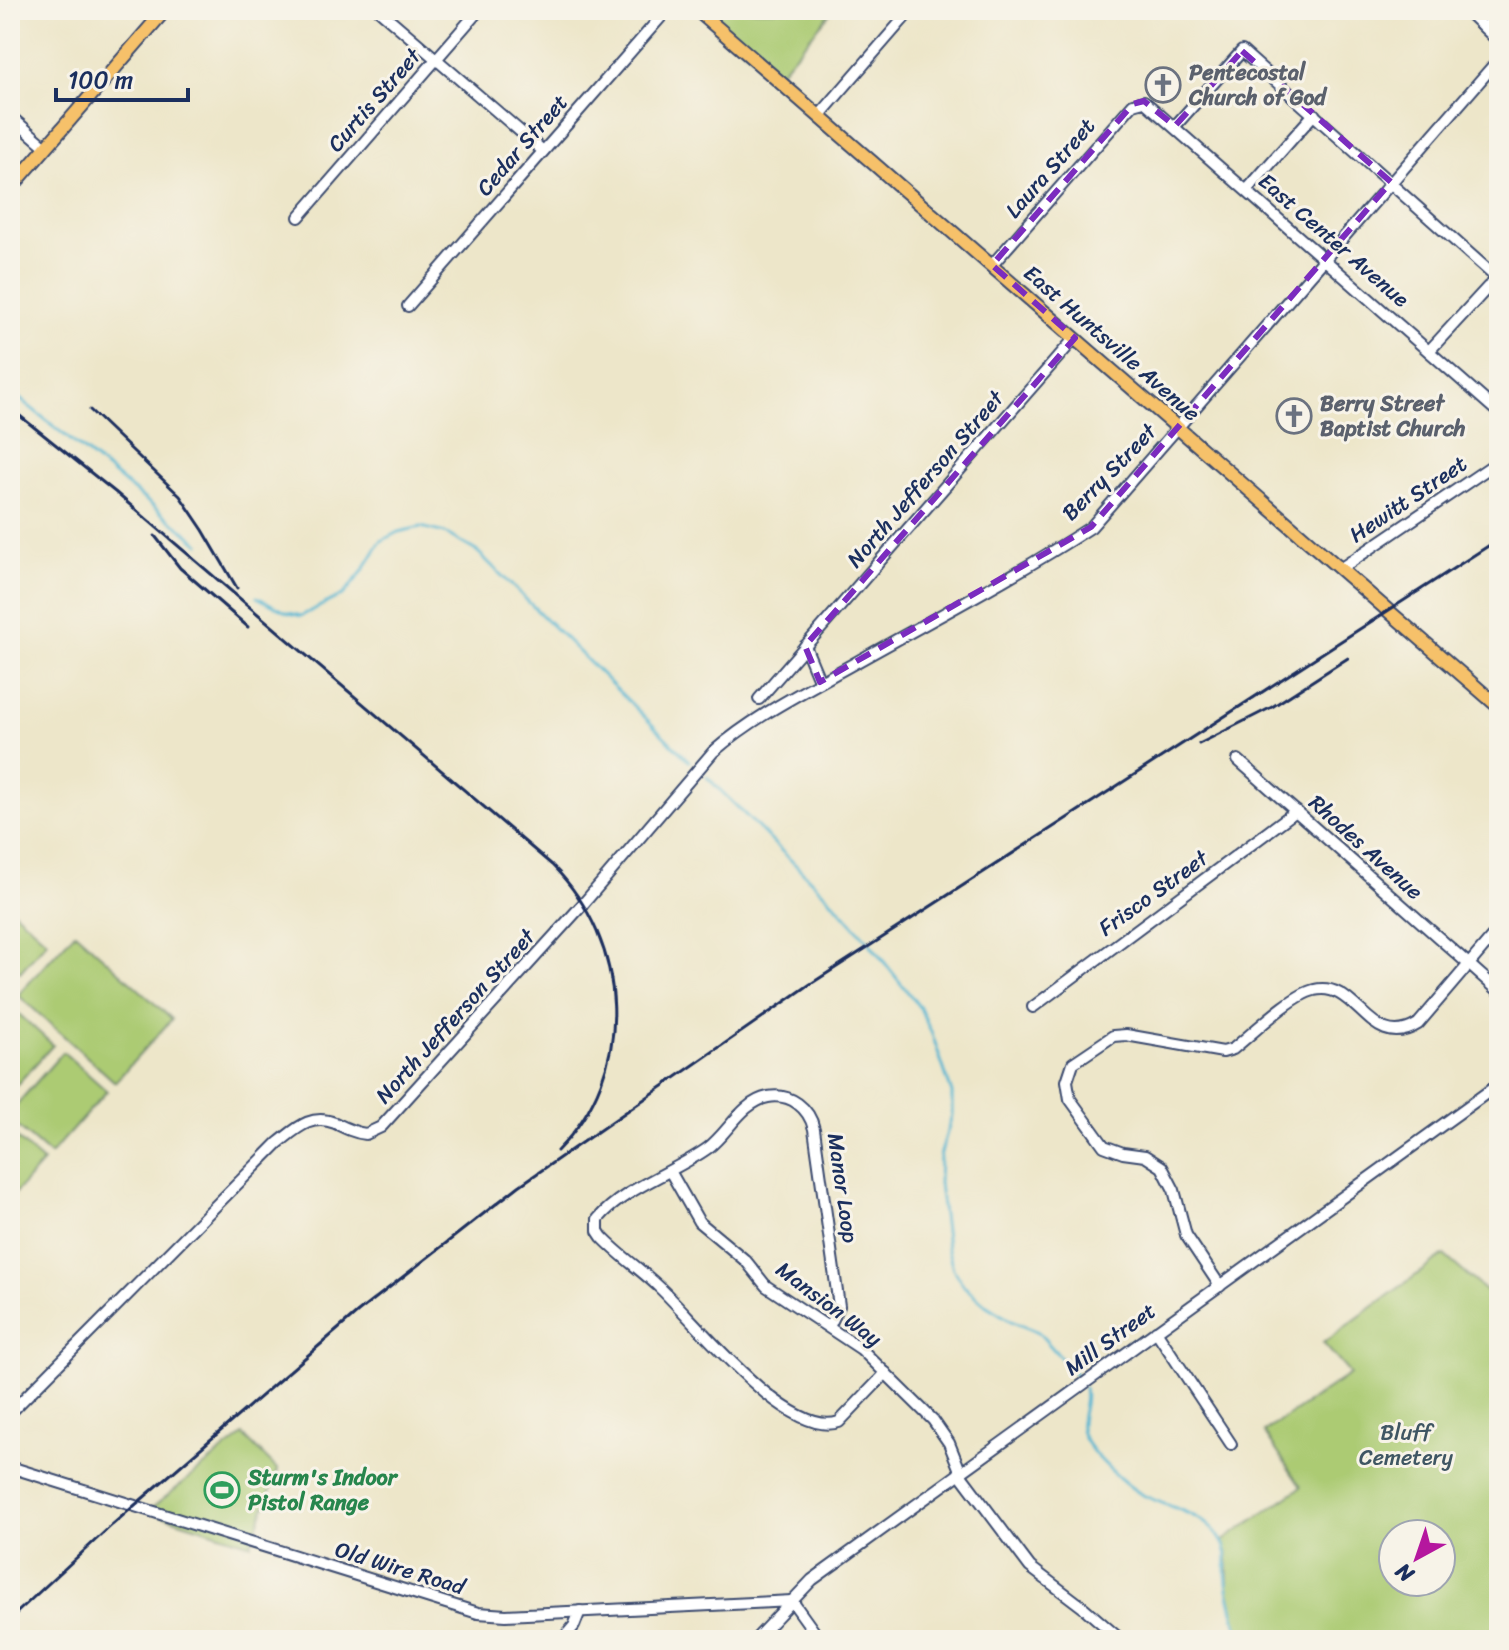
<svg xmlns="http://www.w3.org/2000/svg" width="1509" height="1650" font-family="Sriracha,sans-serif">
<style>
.green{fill:#accb73;stroke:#647d68;stroke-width:2;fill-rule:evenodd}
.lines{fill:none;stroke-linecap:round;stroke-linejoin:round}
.stream{stroke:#52b5d1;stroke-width:3}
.minor-casing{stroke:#3a4a6e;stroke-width:14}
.major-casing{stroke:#3a4a6e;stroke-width:16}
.minor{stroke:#fff;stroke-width:10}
.major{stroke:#f6c16b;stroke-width:12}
.rail{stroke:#1b2f5e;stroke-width:3}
.marked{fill:none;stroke:#7b2cbf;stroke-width:6;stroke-dasharray:16 10;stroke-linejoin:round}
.labels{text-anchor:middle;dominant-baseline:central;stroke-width:6;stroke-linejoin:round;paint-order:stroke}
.worship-label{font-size:22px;font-weight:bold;fill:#5b616d;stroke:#f7f3e8;text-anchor:start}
.street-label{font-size:22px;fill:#1b2f5e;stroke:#f7f3e8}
.park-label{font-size:22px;fill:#3f5663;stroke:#f7f3e8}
.leisure-label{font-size:22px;font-weight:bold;fill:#27864d;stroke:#f7f3e8;text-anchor:start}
</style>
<rect width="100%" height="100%" fill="#f7f3e8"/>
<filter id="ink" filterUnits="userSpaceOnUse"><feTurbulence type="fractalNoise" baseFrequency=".0125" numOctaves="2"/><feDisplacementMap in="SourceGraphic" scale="16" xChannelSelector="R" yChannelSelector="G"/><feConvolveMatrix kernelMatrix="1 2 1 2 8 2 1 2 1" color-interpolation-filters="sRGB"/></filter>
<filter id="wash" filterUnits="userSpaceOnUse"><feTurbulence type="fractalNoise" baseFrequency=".006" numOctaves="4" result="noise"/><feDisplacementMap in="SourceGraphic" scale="32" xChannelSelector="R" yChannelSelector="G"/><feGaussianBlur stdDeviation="1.8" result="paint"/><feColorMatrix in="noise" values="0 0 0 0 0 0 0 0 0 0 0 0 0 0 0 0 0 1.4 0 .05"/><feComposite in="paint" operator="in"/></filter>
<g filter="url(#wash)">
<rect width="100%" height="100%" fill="#ede6c9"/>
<g class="green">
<path d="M697 10H833L776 77Z"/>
<path d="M10 908 47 941 20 972 10 963Z"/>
<path d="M75 932 172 1019 115 1082 18 995Z"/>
<path d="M10 1006 53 1045 10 1092Z"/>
<path d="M63 1052 107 1091 50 1155 10 1120V1112Z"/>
<path d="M10 1132 43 1162 10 1199Z"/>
<path d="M1444 1255 1499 1303V1640H1240L1228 1587V1554L1223 1541 1301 1487 1264 1432 1350 1374 1323 1343ZM1393 1534H1441V1582H1393Z"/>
<path d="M243 1435 278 1470 251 1544 148 1511Z"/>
</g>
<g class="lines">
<g class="stream">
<path d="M10 391 200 544"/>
<path d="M257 597 286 612 301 616 344 594 362 572 381 541 398 532 421 527 445 533 478 552 689 761"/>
<path d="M707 777 834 903 867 940 920 1008 932 1034 952 1093V1115L940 1156 939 1183 947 1247 953 1269 964 1286 987 1306 1013 1322 1038 1332 1080 1379"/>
<path d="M1084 1388C1088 1405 1076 1422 1083 1436 1090 1453 1128 1488 1145 1496 1173 1509 1207 1514 1223 1543 1229 1554 1226 1562 1226 1573 1227 1596 1236 1618 1240 1640"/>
</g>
</g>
</g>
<g filter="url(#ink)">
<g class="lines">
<defs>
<g id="minor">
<path d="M379 10 543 151"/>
<path d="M1466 10 1499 42"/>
<path d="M1485 28 1499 12"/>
<path d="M10 116 46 147"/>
<path d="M819 116 911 10"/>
<path d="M1175 126 1242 51 1499 280"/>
<path d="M1247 190 1314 114"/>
<path d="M299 217 479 10"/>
<path d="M992 265 1133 104 1144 101 1499 413"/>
<path d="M408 306 667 10"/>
<path d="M1429 351 1488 287 1499 279"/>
<path d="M1340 569 1499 461"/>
<path d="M805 646 820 682"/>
<path d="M759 699 1075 338"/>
<path d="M1238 760 1499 991"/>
<path d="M1033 1007 1296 811"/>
<path d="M670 1171 699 1222 746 1261 766 1286 861 1349 933 1420 949 1443 963 1478 1030 1567 1084 1608 1121 1640"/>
<path d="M1220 1286 1186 1235 1174 1190 1162 1167 1145 1156 1123 1153 1104 1146 1070 1099 1067 1081 1073 1063 1113 1036 1126 1035 1223 1052 1233 1049C1252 1034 1292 995 1314 990 1357 979 1370 1054 1418 1024L1499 929"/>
<path d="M829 1327 839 1306 814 1129C809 1108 791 1093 768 1097 742 1102 728 1133 708 1148 675 1172 624 1188 598 1219V1231L602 1237C619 1255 640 1269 658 1286 693 1318 788 1440 839 1422L886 1373"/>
<path d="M1156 1331 1231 1444"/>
<path d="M10 1413 278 1143C296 1129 311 1113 335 1123 345 1128 355 1133 366 1134L381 1127 584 903 713 752C754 716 805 691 853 664 933 619 1014 577 1091 527L1499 59"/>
<path d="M10 1467 478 1613 506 1615 792 1601"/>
<path d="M792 1601 820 1640"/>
<path d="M562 1640 574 1626 580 1611"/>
<path d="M755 1640 812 1580 1499 1084"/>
</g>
<g id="major">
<path d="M697 10 1499 707"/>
<path d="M10 189 165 10"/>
</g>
</defs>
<use href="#minor" class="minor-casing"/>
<use href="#major" class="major-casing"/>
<use href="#minor" class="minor"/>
<use href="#major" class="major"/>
<g class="rail">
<path d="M10 408 115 492 552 865C630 944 637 1070 557 1151"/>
<path d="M90 410 180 496 203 530 237 588"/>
<path d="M155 536 180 568 248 627"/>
<path d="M1199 744 1272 707 1348 658"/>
<path d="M10 1619 112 1525 358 1312 519 1186 809 985 1499 539"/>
</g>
</g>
</g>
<path class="marked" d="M1242 51 1391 182 1091 527 820 682 805 646 1075 338 992 265 1133 104 1144 101 1175 126Z"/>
<defs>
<symbol id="church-ring" viewBox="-11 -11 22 22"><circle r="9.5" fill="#f7f3e8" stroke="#6b7280" stroke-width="1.5"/><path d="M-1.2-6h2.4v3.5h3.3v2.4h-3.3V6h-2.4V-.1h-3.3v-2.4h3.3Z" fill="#6b7280"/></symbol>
<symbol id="stadium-ring" viewBox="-11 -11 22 22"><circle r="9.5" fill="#f7f3e8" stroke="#2e9e5b" stroke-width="1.5"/><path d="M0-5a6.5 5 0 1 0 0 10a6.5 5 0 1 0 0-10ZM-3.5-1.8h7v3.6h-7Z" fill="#2e9e5b"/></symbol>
</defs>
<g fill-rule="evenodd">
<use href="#church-ring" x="1143" y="65" width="40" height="40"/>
<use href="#church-ring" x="1274" y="396" width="40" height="40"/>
<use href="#stadium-ring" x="202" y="1470" width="40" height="40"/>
</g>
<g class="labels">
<g class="worship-label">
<text x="1189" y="72">Pentecostal<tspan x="1189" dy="25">Church of God</tspan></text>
<text x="1320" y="403">Berry Street<tspan x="1320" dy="25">Baptist Church</tspan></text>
</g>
<g class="street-label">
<text transform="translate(374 100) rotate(-49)">Curtis Street</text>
<text transform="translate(522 145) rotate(-49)">Cedar Street</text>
<text transform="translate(1050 168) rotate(-49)">Laura Street</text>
<text transform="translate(1334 240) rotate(41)">East Center Avenue</text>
<text transform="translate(1112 343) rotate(41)">East Huntsville Avenue</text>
<text transform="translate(1109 472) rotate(-46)">Berry Street</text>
<text transform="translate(925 479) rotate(-49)">North Jefferson Street</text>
<text transform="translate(1408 499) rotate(-34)">Hewitt Street</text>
<text transform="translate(1366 847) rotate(42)">Rhodes Avenue</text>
<text transform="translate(1153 893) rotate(-36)">Frisco Street</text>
<text transform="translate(455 1016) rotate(-48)">North Jefferson Street</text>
<text transform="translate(843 1188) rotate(82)">Manor Loop</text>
<text transform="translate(829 1304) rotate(37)">Mansion Way</text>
<text transform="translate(1110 1339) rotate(-36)">Mill Street</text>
<text transform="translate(400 1568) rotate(17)">Old Wire Road</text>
</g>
<g class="park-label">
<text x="1406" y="1432">Bluff<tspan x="1406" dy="25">Cemetery</tspan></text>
</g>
<g class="leisure-label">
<text x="248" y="1477">Sturm's Indoor<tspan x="248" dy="25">Pistol Range</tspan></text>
</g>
</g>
<rect width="1509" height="1650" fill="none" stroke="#f7f3e8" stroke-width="40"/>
<g transform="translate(1417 1558) rotate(220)"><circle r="38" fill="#f7f3e8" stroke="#9fa5b1" stroke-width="2"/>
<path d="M0-6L14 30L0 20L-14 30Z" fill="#b5179e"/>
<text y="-12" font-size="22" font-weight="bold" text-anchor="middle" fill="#1b2f5e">N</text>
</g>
<path d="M56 88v12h132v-12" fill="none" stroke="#1b2f5e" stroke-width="4"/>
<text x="68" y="88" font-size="24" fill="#1b2f5e" stroke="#f7f3e8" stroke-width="6" paint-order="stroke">100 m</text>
</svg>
